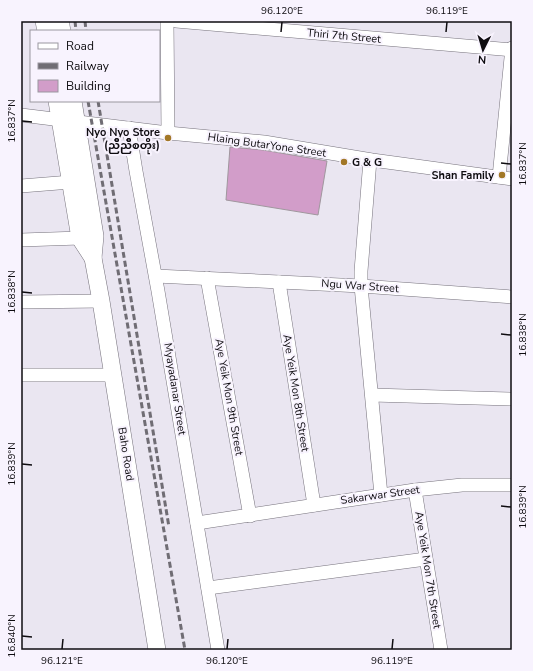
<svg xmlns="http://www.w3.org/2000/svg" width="533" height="671" font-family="'Nunito Sans','Noto Sans Myanmar',sans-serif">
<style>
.building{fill:#d29dc9;stroke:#a0979e}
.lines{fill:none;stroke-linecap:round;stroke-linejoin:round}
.minor-casing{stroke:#76727c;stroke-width:14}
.major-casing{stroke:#76727c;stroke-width:18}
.minor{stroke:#fff;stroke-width:13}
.major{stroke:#fff;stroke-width:17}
.rail{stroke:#706d74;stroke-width:3;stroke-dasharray:6 3;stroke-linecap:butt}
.ticks{fill:none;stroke:#0e0c10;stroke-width:1.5}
.poi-dot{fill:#a27727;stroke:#f8f3fe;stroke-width:1.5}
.labels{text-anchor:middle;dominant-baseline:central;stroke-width:4;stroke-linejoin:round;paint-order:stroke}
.street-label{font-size:11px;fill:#0e0c10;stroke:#f8f3fe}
.poi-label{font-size:11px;font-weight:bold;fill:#0e0c10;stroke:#f8f3fe;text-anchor:end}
.neatline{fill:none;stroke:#0e0c10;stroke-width:1.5}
.ticks-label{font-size:10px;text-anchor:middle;fill:#0e0c10}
</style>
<rect width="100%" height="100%" fill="#eae6f1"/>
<path class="building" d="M230 147 263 150 327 161 318 215 226 200Z"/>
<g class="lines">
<defs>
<g id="minor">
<path d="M167 21 168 133"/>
<path d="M176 21 512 50"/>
<path d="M21 115 168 133 264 142 372 160 512 179"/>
<path d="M129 128 136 171 158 291 218 650"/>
<path d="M370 160 361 271V286L381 495"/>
<path d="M499 177 512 48"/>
<path d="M21 186 71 182"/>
<path d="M21 240 80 238"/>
<path d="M156 276 361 286 512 297"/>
<path d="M207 278 250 516"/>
<path d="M279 282 314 505"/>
<path d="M21 302 101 301"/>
<path d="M21 375H113"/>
<path d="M372 395 512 399"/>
<path d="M415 490 441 650"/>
<path d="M197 523 415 490 462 485H512"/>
<path d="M208 588 426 559"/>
</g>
<g id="major">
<path d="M44 21 46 31"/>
<path d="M60 21 62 31"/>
<path d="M57 101 80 238 93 258 101 301 157 650"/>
<path d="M73 101 95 236 93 258"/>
</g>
</defs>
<use href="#minor" class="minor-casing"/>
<use href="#major" class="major-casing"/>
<use href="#minor" class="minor"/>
<use href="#major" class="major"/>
<g class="rail">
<path d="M75 21 76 31"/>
<path d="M85 21 86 31"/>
<path d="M88 101 185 650"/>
<path d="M98 101 169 527"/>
</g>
</g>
<path class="ticks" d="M281 32 282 22M446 32 447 22M22 121 32 122M501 163 511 164M22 292 32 293M501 334 511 335M22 464 32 465M501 506 511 507M22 636 32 637M62 649 63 639M227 649 228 639M392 649 393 639"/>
<g class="poi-dot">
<circle cx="168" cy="138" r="4"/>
<circle cx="344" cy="162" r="4"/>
<circle cx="502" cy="175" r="4"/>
</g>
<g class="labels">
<g class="street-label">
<text transform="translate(344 36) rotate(5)">Thiri 7th Street</text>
<text transform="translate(267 145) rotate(8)">Hlaing ButarYone Street</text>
<text transform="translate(360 286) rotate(4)">Ngu War Street</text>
<text transform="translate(175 389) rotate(81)">Myayadanar Street</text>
<text transform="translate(296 393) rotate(81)">Aye Yeik Mon 8th Street</text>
<text transform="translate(229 397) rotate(80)">Aye Yeik Mon 9th Street</text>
<text transform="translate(126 454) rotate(81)">Baho Road</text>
<text transform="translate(380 495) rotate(-8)">Sakarwar Street</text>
<text transform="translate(428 570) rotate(81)">Aye Yeik Mon 7th Street</text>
</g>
<g class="poi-label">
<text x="160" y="132">Nyo Nyo Store<tspan x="160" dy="13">(ညိဳညိဳစတိုး)</tspan></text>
<text x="352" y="162" text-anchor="start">G &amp; G</text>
<text x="494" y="175">Shan Family</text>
</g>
</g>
<rect width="533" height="671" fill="none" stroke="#f8f3fe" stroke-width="44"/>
<rect x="30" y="30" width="130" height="72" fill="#f8f3fe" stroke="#9a979f"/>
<rect x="38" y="43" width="20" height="6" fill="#ffffff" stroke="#9a979f"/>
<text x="66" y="50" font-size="12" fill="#0e0c10">Road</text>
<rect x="38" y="63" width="20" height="6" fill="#706d74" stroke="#9a979f"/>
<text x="66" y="70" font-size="12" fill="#0e0c10">Railway</text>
<rect x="38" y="80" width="20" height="12" fill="#d29dc9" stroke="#9a979f"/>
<text x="66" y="90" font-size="12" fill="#0e0c10">Building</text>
<g transform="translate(483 50) rotate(185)" stroke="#f8f3fe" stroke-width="3" paint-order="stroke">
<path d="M0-3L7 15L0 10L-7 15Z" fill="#0e0c10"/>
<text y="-6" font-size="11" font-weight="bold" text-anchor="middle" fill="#0e0c10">N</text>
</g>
<rect x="22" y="22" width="489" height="627" class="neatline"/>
<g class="ticks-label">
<text x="282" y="14">96.120°E</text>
<text x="447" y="14">96.119°E</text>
<text transform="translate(11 121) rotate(-90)" y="4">16.837°N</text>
<text transform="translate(522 164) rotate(-90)" y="4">16.837°N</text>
<text transform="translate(11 292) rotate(-90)" y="4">16.838°N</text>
<text transform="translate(522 335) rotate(-90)" y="4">16.838°N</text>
<text transform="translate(11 464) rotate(-90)" y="4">16.839°N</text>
<text transform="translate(522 507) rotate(-90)" y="4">16.839°N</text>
<text transform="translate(11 636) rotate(-90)" y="4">16.840°N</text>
<text x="62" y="664">96.121°E</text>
<text x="227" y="664">96.120°E</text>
<text x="392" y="664">96.119°E</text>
</g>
</svg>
